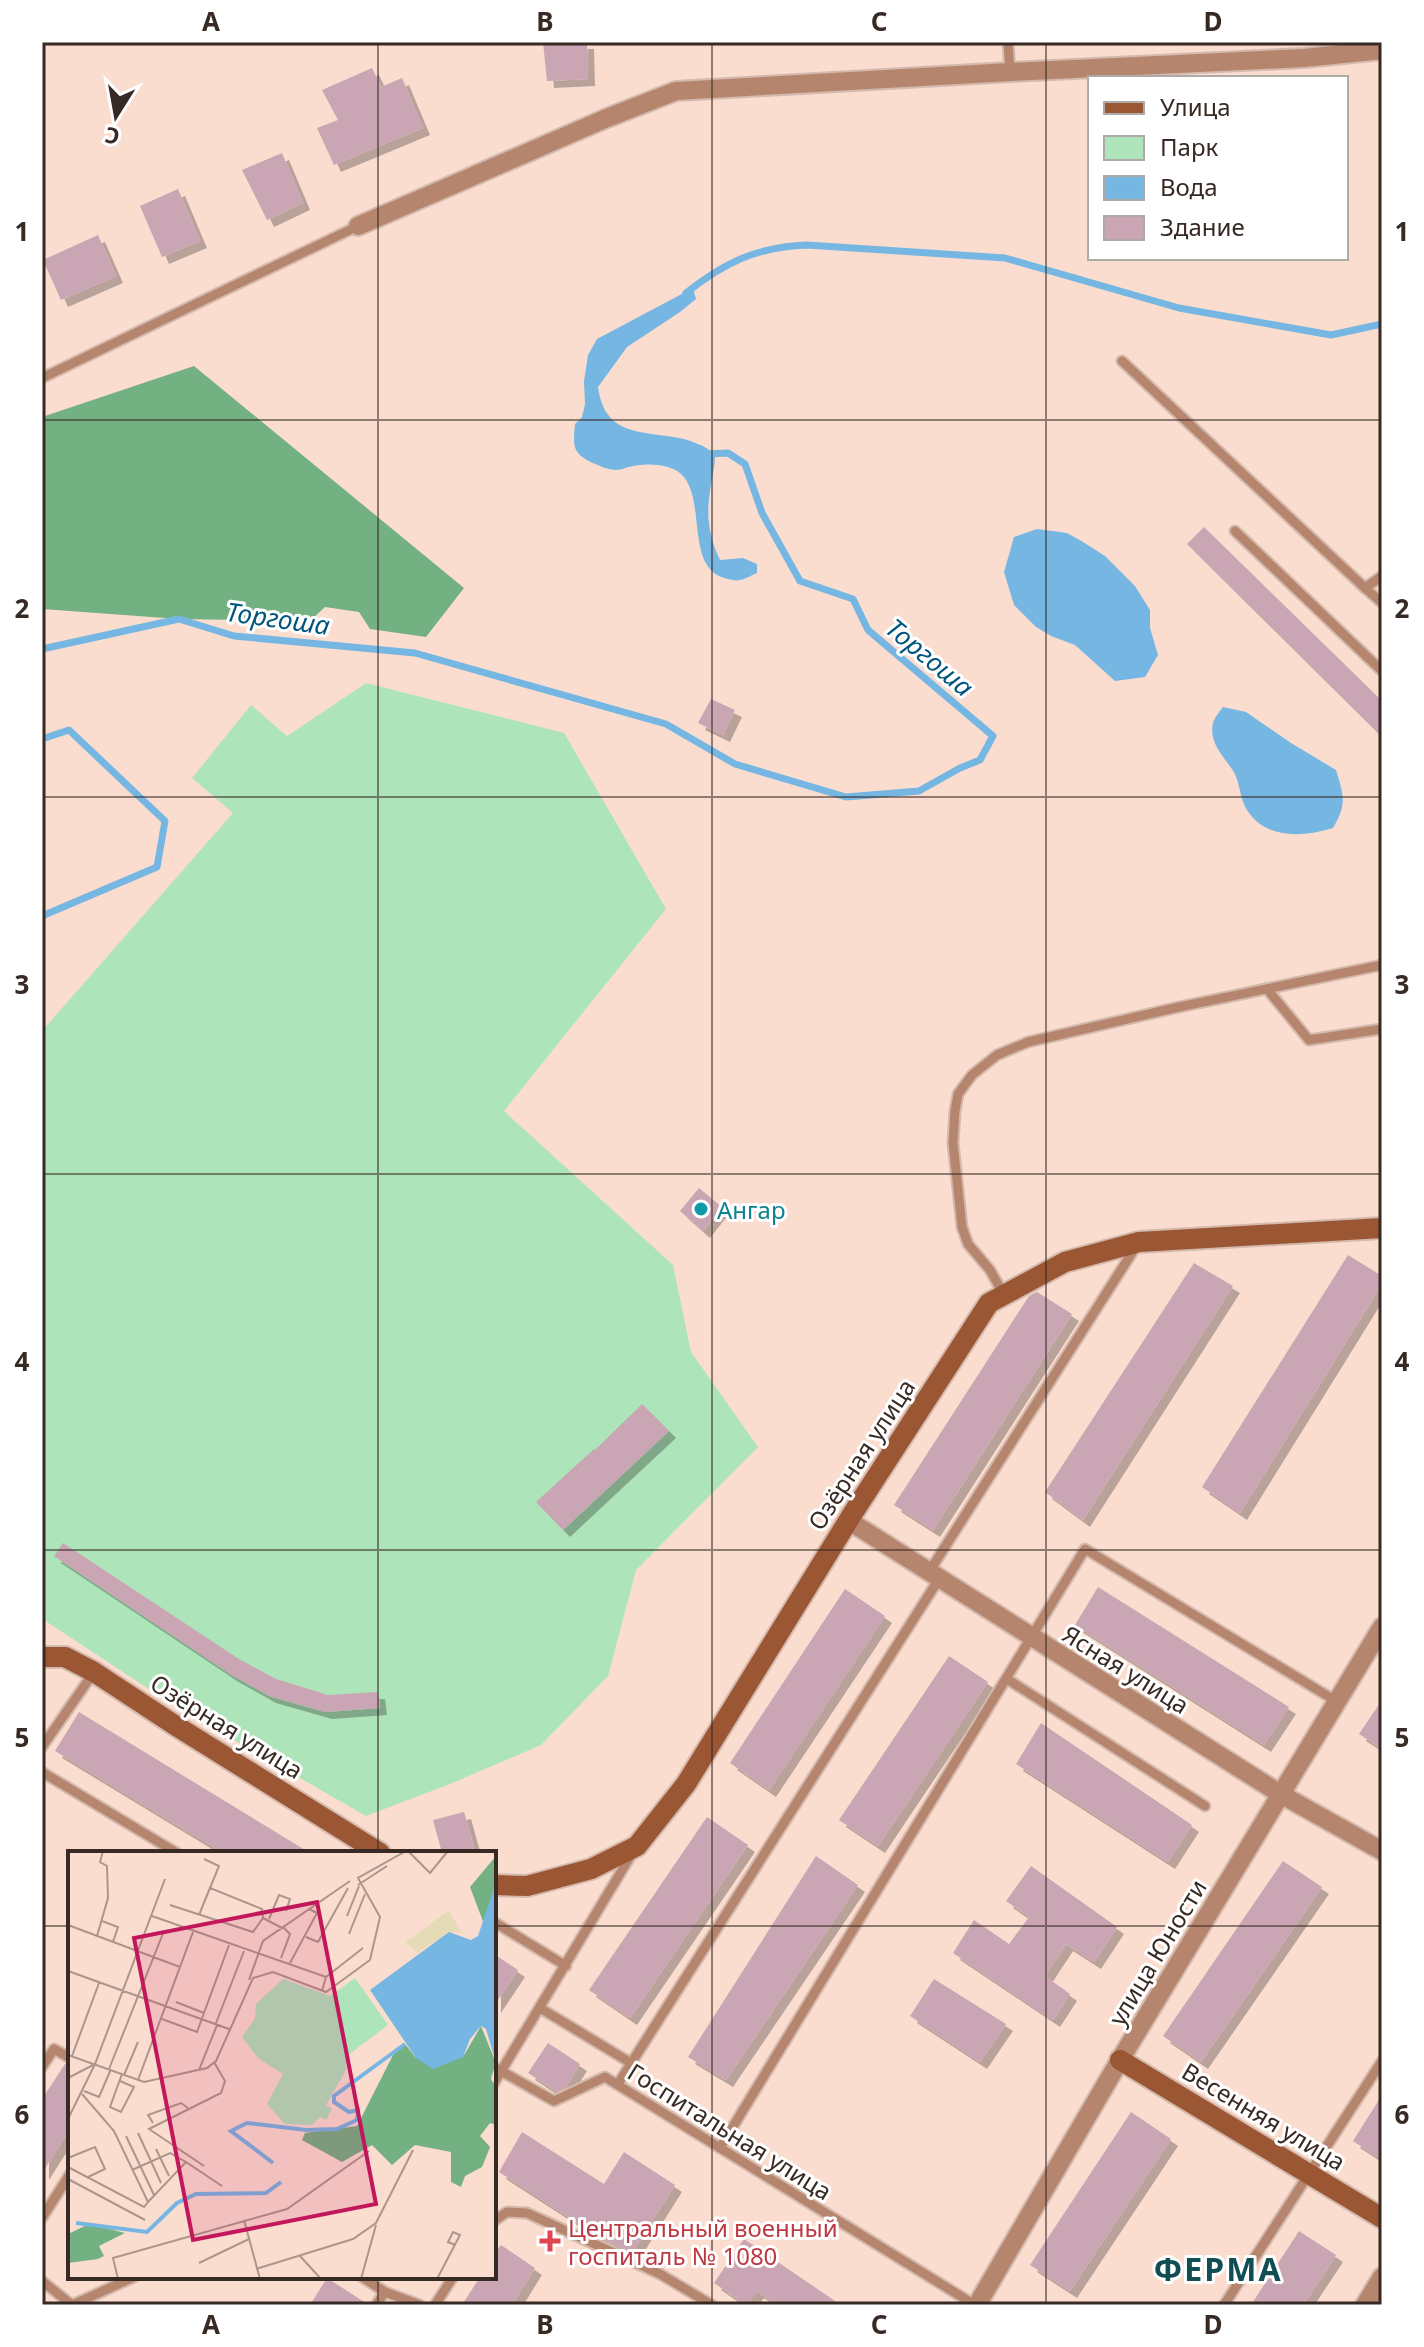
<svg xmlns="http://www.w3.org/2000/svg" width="1424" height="2347" font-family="'Noto Sans',sans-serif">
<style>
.green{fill:#aee4ba}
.forest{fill:#73b082}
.water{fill:#75b6e3}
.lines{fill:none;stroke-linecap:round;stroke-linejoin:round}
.stream{stroke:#75b6e3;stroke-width:7}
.building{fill:#caa5b3;filter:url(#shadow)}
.lane-casing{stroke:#d4b9ad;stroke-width:13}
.street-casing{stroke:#d4b9ad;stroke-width:22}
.secondary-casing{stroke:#d4b9ad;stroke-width:24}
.lane{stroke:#b6856e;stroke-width:9}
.street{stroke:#b6856e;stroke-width:18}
.secondary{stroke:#9b5633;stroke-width:20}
.grid{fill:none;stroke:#372923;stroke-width:2;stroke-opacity:0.55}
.culture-dot{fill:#0f9aa8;stroke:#fff;stroke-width:3}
.health-dot{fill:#e0444e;stroke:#fff;stroke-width:3}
.labels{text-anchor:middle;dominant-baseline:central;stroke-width:6;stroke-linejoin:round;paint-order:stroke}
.culture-label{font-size:24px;fill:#0d838f;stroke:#fff;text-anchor:start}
.street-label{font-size:24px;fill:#372923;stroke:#fff}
.health-label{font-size:24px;fill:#be3a42;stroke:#fff;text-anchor:start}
.water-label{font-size:26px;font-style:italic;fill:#00557f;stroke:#fff}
.district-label{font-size:32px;font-weight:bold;letter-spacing:2px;fill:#104e53;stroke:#fff}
.inset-river{fill:none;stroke:#75b6e3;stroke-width:4}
.inset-road{fill:none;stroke:#ad958b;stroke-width:2}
.view{fill:#c2185b;fill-opacity:0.15;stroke:#c2185b;stroke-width:4}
.inset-edge{fill:none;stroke:#372923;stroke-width:4}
.neatline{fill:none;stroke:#372923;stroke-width:3}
.grid-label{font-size:26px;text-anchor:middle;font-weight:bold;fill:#372923}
</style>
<defs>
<filter id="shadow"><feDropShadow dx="7" dy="7" stdDeviation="0" flood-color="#0004"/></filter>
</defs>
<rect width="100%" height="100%" fill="#fbddd0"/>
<path class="green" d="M366 683 564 733 666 909 504 1111 673 1265 691 1352 758 1447 636 1570 608 1676 541 1745 450 1784 366 1816 173 1705 44 1620 42 1621V1031L233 813 192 778 251 705 287 736Z"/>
<path class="forest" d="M194 366 464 588 426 637 370 629 359 612 325 607 310 621 179 619 42 609V417Z"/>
<g class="water">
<path d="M693 288 696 299 680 312 627 347 598 387C606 447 659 426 698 444 704 446 709 450 715 454 715 467 712 478 710 491 706 518 709 536 720 560L743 558 757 564V573C752 575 746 579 740 580 736 581 733 580 728 579 683 570 708 499 681 474 670 464 649 463 634 466 628 466 623 470 616 470 608 470 600 466 593 463 572 453 573 446 575 424L582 417 585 404 584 381 588 355 597 339Z"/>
<path d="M1037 529 1067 533 1083 542 1105 556 1135 586 1150 610V628L1158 655 1145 677 1115 681 1075 645 1051 636 1036 627 1014 605 1004 572 1014 537Z"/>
<path d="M1223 707 1246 712 1291 743 1336 770C1344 796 1347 804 1333 828 1303 837 1266 840 1247 810 1240 799 1240 785 1235 774 1226 758 1208 744 1213 723 1214 718 1220 711 1223 707Z"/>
</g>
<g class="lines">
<g class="stream">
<path d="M686 293C725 262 757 247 807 245L1005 258 1179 308 1331 335 1382 324"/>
<path d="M42 649 179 619 234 636 415 653 666 724 735 764 846 797 919 791 960 768 980 760 993 736 868 630 853 599 800 581 762 513 745 464 728 453 707 454"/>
<path d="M42 739 69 730 165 821 157 867 42 916"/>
</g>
</g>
<g class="building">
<path d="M543 42H587L588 79 547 81Z"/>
<path d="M372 68 381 87 402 78 423 128 334 165 317 128 338 120 322 90Z"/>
<path d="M282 153 303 203 267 220 242 170Z"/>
<path d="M178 189 200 241 162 257 140 206Z"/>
<path d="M98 235 116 276 61 300 43 260Z"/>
<path d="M1204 527 1382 701V737L1187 544Z"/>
<path d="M711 699 735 710 723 735 698 723Z"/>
<path d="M699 1188 722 1207 703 1231 680 1211Z"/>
<path d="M1348 1255 1382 1276V1284L1240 1513 1202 1487Z"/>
<path d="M1194 1263 1233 1286 1083 1520 1045 1492Z"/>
<path d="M1037 1292 1072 1314 933 1530 894 1505 1029 1296Z"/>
<path d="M642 1404 669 1431 563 1530 536 1502 594 1449 595 1450Z"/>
<path d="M63 1543 239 1659 276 1679 328 1695 378 1692 380 1708 325 1712 269 1696 230 1674 54 1556Z"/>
<path d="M1098 1587 1289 1707 1264 1745 1075 1625Z"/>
<path d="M845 1589 885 1616 769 1790 730 1763Z"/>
<path d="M949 1656 988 1682 878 1846 839 1820Z"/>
<path d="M1382 1700V1749L1359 1734Z"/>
<path d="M79 1712 310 1853H223L55 1751Z"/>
<path d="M1041 1723 1192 1825 1168 1862 1016 1764Z"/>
<path d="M464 1812 474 1848 454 1853H442L433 1820Z"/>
<path d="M707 1817 748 1845 630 2018 589 1990Z"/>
<path d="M816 1856 858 1885 726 2080 688 2057Z"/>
<path d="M1283 1861 1322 1887 1201 2062 1163 2036Z"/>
<path d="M1031 1866 1117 1927 1094 1962 1066 1944 1045 1976 1070 1994 1053 2020 953 1953 974 1920 1009 1944 1029 1917 1006 1901Z"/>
<path d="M494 1954 518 1970 494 2006Z"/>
<path d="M934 1979 1006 2024 980 2062 910 2016Z"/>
<path d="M548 2043 580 2064 565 2088 557 2092 528 2073Z"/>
<path d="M65 2064 70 2065V2129L42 2173V2099Z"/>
<path d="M1382 2095V2160L1353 2141Z"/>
<path d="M1131 2112 1171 2139 1070 2291 1030 2265Z"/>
<path d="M522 2132 604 2184 624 2152 675 2185 632 2253 604 2240 499 2172Z"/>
<path d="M1299 2231 1336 2255 1303 2305H1251Z"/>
<path d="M744 2239 841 2305H777L757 2291 746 2305 714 2283Z"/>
<path d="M501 2245 535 2268 512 2305H462L480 2277H494V2255Z"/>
<path d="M327 2278 369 2305H310Z"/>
</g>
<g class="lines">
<defs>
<g id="lane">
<path d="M1008 42 1010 72"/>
<path d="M1122 361 1365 588 1382 576"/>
<path d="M42 378 358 226"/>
<path d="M1235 531 1382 671"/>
<path d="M1365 588 1382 603"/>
<path d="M1267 989 1309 1040 1382 1029"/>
<path d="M1004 1295 990 1270 968 1244 962 1227 953 1143 955 1111 958 1094 972 1075 997 1055 1028 1042 1179 1007 1382 965"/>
<path d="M929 1572 1137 1245"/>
<path d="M1007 1679 1205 1806"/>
<path d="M42 1747 94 1672"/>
<path d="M42 1772 177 1853"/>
<path d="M494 1922 566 1966"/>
<path d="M540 2008 631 2063"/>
<path d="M42 2067 54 2049 70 2058"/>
<path d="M494 2067 554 2101 605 2077 975 2305"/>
<path d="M494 2083 633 1852"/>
<path d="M618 2084 939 1579"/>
<path d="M720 2148 1085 1549 1336 1701"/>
<path d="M42 2218 70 2174"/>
<path d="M494 2221 507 2212 527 2213 660 2274 712 2305"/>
<path d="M362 2277 385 2292 420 2305"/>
<path d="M42 2281 72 2305"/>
<path d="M72 2305 134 2277"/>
<path d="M376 2305 385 2292"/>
<path d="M435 2305 453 2277"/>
<path d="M1224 2305 1382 2061"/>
</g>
<g id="street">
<path d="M358 226 607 118 676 91 1010 72 1304 58 1382 50"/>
<path d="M849 1521 1282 1795 1382 1851"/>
<path d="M977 2305 1120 2060 1382 1627"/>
<path d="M1365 2305 1382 2277"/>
</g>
<g id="secondary">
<path d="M42 1657H65L94 1672 173 1724 380 1853"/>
<path d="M494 1885 527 1886 591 1869 637 1846 686 1784 853 1513 989 1303 1065 1262 1139 1242 1382 1228"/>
<path d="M1120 2060 1382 2218"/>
</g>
</defs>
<use href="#lane" class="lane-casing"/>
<use href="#street" class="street-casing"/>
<use href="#secondary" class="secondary-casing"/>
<use href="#lane" class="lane"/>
<use href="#street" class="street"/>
<use href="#secondary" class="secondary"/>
</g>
<path class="grid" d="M378 42V1853M712 42V2305M1046 42V2305M42 420H1382M42 797H1382M42 1174H1382M42 1550H1382M42 1926H70M494 1926H1382M378 2277V2305"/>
<circle class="culture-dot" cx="701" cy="1209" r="8"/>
<path class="health-dot" d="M546 2229h8v8h8v8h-8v8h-8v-8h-8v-8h8z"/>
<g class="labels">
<g class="culture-label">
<text x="717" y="1209">Ангар</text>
</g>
<g class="street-label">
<text transform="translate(861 1454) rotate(-57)">Озёрная улица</text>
<text transform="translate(1126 1669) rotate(32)">Ясная улица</text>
<text transform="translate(227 1726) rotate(32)">Озёрная улица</text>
<text transform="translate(1157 1952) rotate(-59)">улица Юности</text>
<text transform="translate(1264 2116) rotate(31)">Весенняя улица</text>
<text transform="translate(730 2131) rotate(32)">Госпитальная улица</text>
</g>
<g class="health-label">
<text x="568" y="2227">Центральный военный<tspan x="568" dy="28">госпиталь № 1080</tspan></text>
</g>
<g class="water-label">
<text transform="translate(278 618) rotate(8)">Торгоша</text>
<text transform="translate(930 657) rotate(40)">Торгоша</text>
</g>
<g class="district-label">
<text x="1218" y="2268">ФЕРМА</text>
</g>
</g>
<g transform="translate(68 1851)">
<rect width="428" height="428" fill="#fbddd0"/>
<path d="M287 127 320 174 279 205 278 219 258 254 264 258 258 269 252 266 244 274 217 273 199 253 215 223 190 207 174 186 187 167 188 153 215 128 262 145Z" fill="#aee4ba"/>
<path d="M428 5V31L416 73 402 36ZM413 175 428 212 423 227 425 232 428 228V274L422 272 412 285 422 296 414 316 397 325 393 336 383 331V301L347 294 324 314 304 294 274 311 234 289 237 282 289 275 325 204 337 193 348 207 395 206ZM21 373 57 382 31 395 36 405 30 408 0 412V383Z" fill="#73b082"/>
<path d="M380 60 395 82 381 81 349 102 338 91Z" fill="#e5dbb6"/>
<path d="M428 31V228L426 232 428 212 418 178 413 175 402 188 395 206 365 218 348 207 302 139 381 81 403 89 410 85Z" fill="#75b6e3"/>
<path class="inset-river" d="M205 312 163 280 179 272 238 279 269 278 289 269 290 259 281 261 266 251V245L337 193M8 372 79 381 109 352 128 343 198 342 213 331"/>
<path class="inset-road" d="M340 0 362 22 380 0M136 8 151 15 142 37 194 58 195 67 214 77M290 34 319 15M102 54 185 81 195 67M131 64 142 37M84 65 258 126 254 140M279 65 291 35M201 68 211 44 222 48 218 60M34 70 50 76 45 91M0 74 112 116M281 83 297 43M29 85 40 47 39 15 32 11 35 0M238 86 250 91 280 37M213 107 222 83 215 76M222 112 249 62 241 58M0 120 161 178M258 126 295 97M181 129 195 90 282 30M108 151 136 162M94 168 129 181 161 94M148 172 176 100M0 204 76 231 139 217 148 210 185 127 205 121 258 141 302 109 312 66 290 27 338 0M4 205 31 132M41 218 96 80M131 219 149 174M56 224 70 191M0 227 25 214M70 229 125 81M52 230 66 236 53 261 42 256 54 223M16 240 31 246 43 218M14 243 46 280 80 351 118 311 154 335M0 268 27 213 97 28M85 272 80 264 113 252 120 257M70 282 93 332M58 285 86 344M88 298 101 325M0 307 27 296 37 318 20 326M136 315 81 278 153 242 157 230 146 211M0 316 76 356 80 351M64 319 102 302 118 311M0 328 77 369M176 369 192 428M232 405 253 428M131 412 181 388M188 418 285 388 308 372 345 299M50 428 45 407 219 358 301 300M293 428 308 374M369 428 392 384 385 381 380 391 387 394"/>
<path class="view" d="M249 51 308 353 125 389 66 87Z"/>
<rect width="428" height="428" class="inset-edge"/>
</g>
<rect width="1424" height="2347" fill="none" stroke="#ffffff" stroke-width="88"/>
<rect x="1088" y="76" width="260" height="184" fill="#ffffff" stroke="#afa9a7" stroke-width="2"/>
<rect x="1104" y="102" width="40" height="12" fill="#9b5633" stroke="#afa9a7" stroke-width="2"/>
<text x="1160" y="116" font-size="24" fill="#372923">Улица</text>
<rect x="1104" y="136" width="40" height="24" fill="#aee4ba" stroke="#afa9a7" stroke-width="2"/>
<text x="1160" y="156" font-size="24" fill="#372923">Парк</text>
<rect x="1104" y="176" width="40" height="24" fill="#75b6e3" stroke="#afa9a7" stroke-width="2"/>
<text x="1160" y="196" font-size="24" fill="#372923">Вода</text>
<rect x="1104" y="216" width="40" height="24" fill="#caa5b3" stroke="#afa9a7" stroke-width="2"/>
<text x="1160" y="236" font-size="24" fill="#372923">Здание</text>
<g transform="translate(116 116) rotate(191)" stroke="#ffffff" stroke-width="6" paint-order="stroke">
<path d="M0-6L14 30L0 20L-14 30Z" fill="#372923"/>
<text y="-12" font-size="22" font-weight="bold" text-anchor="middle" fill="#372923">С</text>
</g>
<rect x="44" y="44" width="1336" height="2259" class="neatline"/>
<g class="grid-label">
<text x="211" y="31">A</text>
<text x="545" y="31">B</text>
<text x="879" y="31">C</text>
<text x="1213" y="31">D</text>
<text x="22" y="241">1</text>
<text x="1402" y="241">1</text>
<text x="22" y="618">2</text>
<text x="1402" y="618">2</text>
<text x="22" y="994">3</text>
<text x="1402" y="994">3</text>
<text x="22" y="1371">4</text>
<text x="1402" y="1371">4</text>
<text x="22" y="1747">5</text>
<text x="1402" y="1747">5</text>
<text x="22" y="2124">6</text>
<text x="1402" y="2124">6</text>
<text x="211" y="2334">A</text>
<text x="545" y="2334">B</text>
<text x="879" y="2334">C</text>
<text x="1213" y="2334">D</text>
</g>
</svg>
